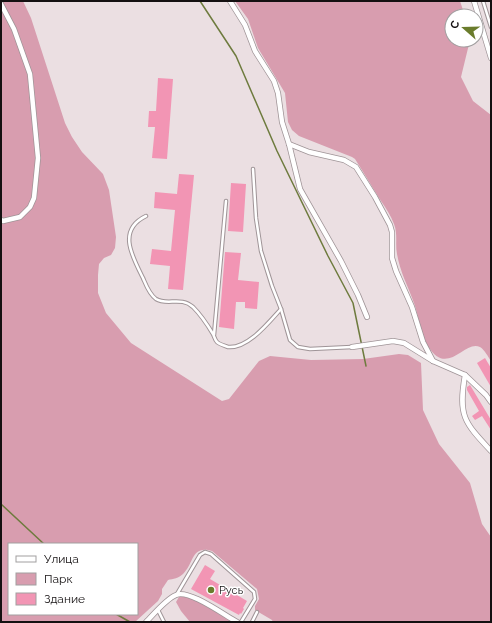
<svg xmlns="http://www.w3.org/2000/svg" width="492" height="623" font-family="Raleway,sans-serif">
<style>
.green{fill:#d89daf;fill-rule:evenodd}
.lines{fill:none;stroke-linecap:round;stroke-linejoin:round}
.stream{stroke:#6e7b3e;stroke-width:1.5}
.building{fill:#f295b4}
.service-casing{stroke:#9f9497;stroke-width:4.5}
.minor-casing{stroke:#9f9497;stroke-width:6}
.service{stroke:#fff;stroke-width:2.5}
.minor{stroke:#fff;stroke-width:4.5}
.poi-dot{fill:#6a7c2c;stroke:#fff;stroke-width:1.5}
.labels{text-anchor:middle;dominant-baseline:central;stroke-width:3;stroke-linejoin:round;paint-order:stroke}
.poi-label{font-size:11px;fill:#141011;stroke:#fff;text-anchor:start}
</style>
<rect width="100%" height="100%" fill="#ebdfe2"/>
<g class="green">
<path d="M1 1H23L31 18 65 123 72 137 82 152 103 174 109 190 116 237 115 248 111 255 104 258 99 264 98 275V293L106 313 131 343 222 401 229 399 259 361 270 356 311 360 363 359 399 354 408 355 421 363 423 410 439 444 470 483 482 524 491 537V622H273L272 620 255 610V606L259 599 257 589 212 551C191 545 194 564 183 574 179 578 173 579 168 580L162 589V594L158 601 135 622H1ZM9 544H137V614H9Z"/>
<path d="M235 1H460L465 16H452V40H470L461 77 473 101 491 115V361C488 357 485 350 480 347 465 339 447 378 428 346 420 333 419 317 414 303 408 286 400 272 397 254 395 244 398 234 394 224 391 216 386 208 381 201 372 187 364 173 355 159L352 157 299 136 292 130 288 122 285 93 258 48 248 19Z"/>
<path d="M182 596 195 600 233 622H190L181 611 176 602 179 597Z"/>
</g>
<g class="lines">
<g class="stream">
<path d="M200 1 236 56 277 151 328 256 353 303 366 366"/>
<path d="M1 504 44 544"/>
<path d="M116 614 130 622"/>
</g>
</g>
<g class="building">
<path d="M158 78 173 79 167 159 152 158 155 127H148L149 111H156Z"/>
<path d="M179 174 194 175 183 290 168 289 170 266 150 264 152 249 171 251 175 210 154 208 155 192 177 194Z"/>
<path d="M231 183 246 184 243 232 228 231Z"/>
<path d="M225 252 241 253 238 280 259 282 257 309 245 308V302H236L234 329 219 327Z"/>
<path d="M485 358 491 368V387L477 363Z"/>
<path d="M470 385 491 420V430L482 416 475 420 472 416 479 411 467 390V387Z"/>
<path d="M205 565 215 571 210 579 247 601 243 608 244 609 241 614 240 613 239 615 191 589Z"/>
</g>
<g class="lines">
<defs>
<g id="service">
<path d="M483 1 491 27"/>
<path d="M253 169 256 218 261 251 272 286 281 309 290 340 298 347 310 349 352 347"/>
<path d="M146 216C117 230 132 256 143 278 146 285 149 294 156 299 167 306 181 296 193 307 201 315 207 324 213 334 214 336 215 340 217 342 219 344 225 346 228 347 248 349 269 322 281 309"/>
<path d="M214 335 226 201"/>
<path d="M177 594 200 555 205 552 211 554 254 592 255 599 241 622"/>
<path d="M158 610 164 622"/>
<path d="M252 622 257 612"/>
</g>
<g id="minor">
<path d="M230 1 245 25 255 51 274 81 278 93 282 122 289 144 300 189 341 261 358 295 367 317"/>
<path d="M474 1 491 58"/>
<path d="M1 4 14 29 30 74 38 158 34 198 30 207 20 217 3 221 1 220"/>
<path d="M289 144 309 152 344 160 356 167 375 197 390 225 392 232V258L396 271 412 307 423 342 433 361"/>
<path d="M352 347 393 341 404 343 433 361 465 375C458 416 464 422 491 451"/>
<path d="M465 375 486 395 491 402"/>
<path d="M146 622C154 614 166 599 176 595 189 589 224 615 237 622"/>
</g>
</defs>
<use href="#service" class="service-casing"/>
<use href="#minor" class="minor-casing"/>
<use href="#service" class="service"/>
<use href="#minor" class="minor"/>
</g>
<circle class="poi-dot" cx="211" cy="590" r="4"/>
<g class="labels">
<g class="poi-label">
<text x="219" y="590">Русь</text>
</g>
</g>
<rect width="492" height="623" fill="none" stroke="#141011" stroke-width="4"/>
<rect x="8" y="543" width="130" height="72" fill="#ffffff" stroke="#a19fa0"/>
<rect x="16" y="556" width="20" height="6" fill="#ffffff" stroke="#a19fa0"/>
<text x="44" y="563" font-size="12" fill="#141011">Улица</text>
<rect x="16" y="573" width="20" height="12" fill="#d89daf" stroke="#a19fa0"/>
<text x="44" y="583" font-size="12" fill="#141011">Парк</text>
<rect x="16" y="593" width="20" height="12" fill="#f295b4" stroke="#a19fa0"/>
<text x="44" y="603" font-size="12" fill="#141011">Здание</text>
<g transform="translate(464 28) rotate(290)"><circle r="19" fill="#ffffff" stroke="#a19fa0"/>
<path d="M0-3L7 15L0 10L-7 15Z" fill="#6a7c2c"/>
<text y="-6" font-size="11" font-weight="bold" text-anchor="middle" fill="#141011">С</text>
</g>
</svg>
